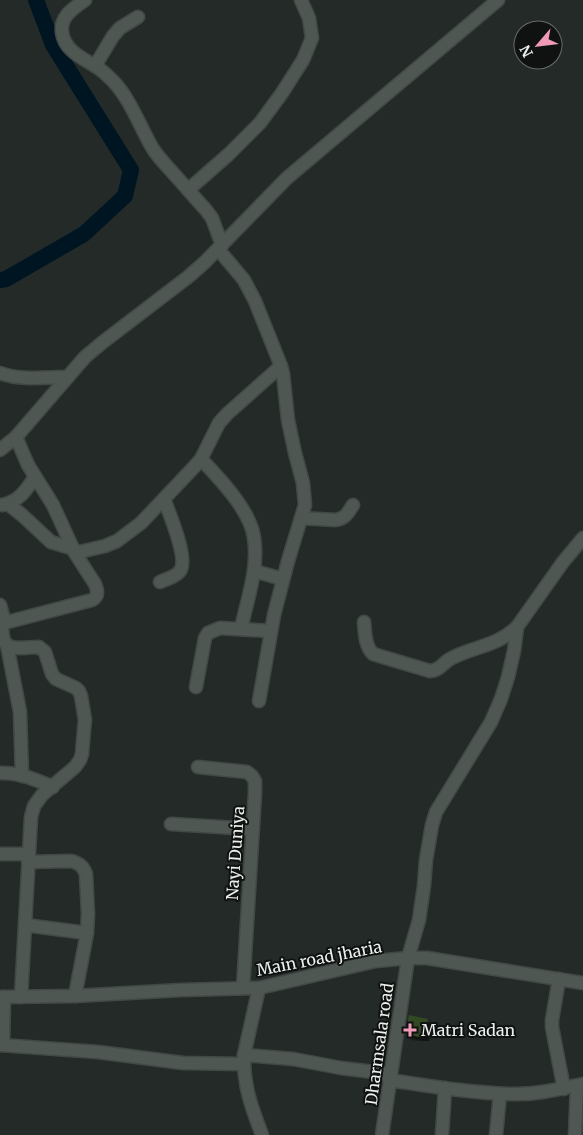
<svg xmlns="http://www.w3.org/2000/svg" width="583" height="1135" font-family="Merriweather,serif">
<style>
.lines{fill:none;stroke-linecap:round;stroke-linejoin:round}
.river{stroke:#001522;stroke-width:16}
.building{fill:#334920;filter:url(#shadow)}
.minor-casing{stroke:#424845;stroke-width:15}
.minor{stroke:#4f5753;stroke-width:12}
.poi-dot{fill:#f09ab7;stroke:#0f1210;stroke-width:2}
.labels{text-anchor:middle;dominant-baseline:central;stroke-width:4;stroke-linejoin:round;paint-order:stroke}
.street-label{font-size:16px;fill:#ecf1ee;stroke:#0f1210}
.poi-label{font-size:16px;fill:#ecf1ee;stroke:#0f1210;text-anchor:start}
</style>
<defs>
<filter id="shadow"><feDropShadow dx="4.5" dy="4.5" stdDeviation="1" flood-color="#0009"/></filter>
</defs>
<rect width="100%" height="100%" fill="#232a27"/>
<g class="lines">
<path class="river" d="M0 280 6 279 84 234 125 196 131 170 53 45 36 0"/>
</g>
<path class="building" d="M409 1015 428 1019 424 1038 405 1034Z"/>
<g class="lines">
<defs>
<g id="minor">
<path d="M85 0C74 8 60 16 62 32 64 50 82 58 95 66 102 70 107 75 113 81 131 100 140 127 153 149 159 158 166 165 173 173 184 185 195 198 206 210L212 218 222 245"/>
<path d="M95 66 113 36 120 28 138 17"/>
<path d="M188 190 229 154 260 123 282 93 303 60 312 38 309 18 301 0"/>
<path d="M218 249 244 280 255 301 281 366 283 374 288 420 295 453 303 483 305 505 288 561 274 615 259 701"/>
<path d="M0 373C22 381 46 377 68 377"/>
<path d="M0 450 16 437 85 357 103 342 188 277 204 263 287 178 498 0"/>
<path d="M201 459C219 478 251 511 254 538 259 568 247 600 241 629"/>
<path d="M8 504 22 515 51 542 74 549"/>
<path d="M2 505C19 502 26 490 35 477"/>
<path d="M301 518 335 520C345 519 348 513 353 505"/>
<path d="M75 553 105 546 117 541 141 523 195 466 201 459 219 423 227 414 281 366"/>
<path d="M254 571 283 579"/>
<path d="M160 582C166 579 176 577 180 571 189 559 169 513 164 499"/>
<path d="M0 605 5 623"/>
<path d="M364 622C365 633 365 646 373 654L430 671C439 671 443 663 450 659 474 646 496 647 517 627L563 562 583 538"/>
<path d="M2 623C2 629 2 635 4 640 8 653 29 646 39 647L45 652 52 674 56 679 76 688 79 691 81 696 85 720 84 730 82 754 80 760 75 767 42 795 34 806 31 817 21 997"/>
<path d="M0 624 92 600C99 596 98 591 95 584L75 553 53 505 28 465 16 437"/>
<path d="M7 645 20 712 22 776"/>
<path d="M196 687 205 638 208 633 220 628 271 631"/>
<path d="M198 767 247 772 252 776 255 781V793L243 988"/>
<path d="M0 773C19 772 36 780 53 787"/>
<path d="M171 824 253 829"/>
<path d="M0 854H29"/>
<path d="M28 862 71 861C79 863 83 866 86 874L88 914 87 933 75 996"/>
<path d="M25 925 87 933"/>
<path d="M559 979 552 1020V1027L564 1089"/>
<path d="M259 988 244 1055C244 1064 244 1073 246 1082 248 1100 256 1118 262 1135"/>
<path d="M0 997 75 996 181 990 259 988 376 961 408 958H427L583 983"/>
<path d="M0 1045 98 1052 183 1063 244 1064"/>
<path d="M3 1045 4 997"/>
<path d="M244 1055 293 1059 341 1068 390 1074"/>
<path d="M389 1080C430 1086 470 1093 511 1094 535 1095 559 1089 583 1084"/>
<path d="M382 1135 408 958 419 920 424 886 426 860 432 825 436 812 491 722 501 699 508 677 514 651 517 627"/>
<path d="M442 1135 445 1088"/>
<path d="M496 1135 500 1094"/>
<path d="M575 1135 577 1086"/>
</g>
</defs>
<use href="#minor" class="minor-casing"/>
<use href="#minor" class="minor"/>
</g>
<path class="poi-dot" d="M407.5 1022.5h5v5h5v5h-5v5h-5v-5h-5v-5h5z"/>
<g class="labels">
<g class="street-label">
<text transform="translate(235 853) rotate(-86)">Nayi Duniya</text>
<text transform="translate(319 958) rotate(-11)">Main road jharia</text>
<text transform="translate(379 1044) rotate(-82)">Dharmsala road</text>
</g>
<g class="poi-label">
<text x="421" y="1030">Matri Sadan</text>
</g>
</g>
<g transform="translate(538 45) rotate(242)"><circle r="24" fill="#0f1210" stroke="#676b69"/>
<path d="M0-4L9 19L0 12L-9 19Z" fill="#f09ab7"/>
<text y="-8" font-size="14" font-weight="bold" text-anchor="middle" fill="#ecf1ee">N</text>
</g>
</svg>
